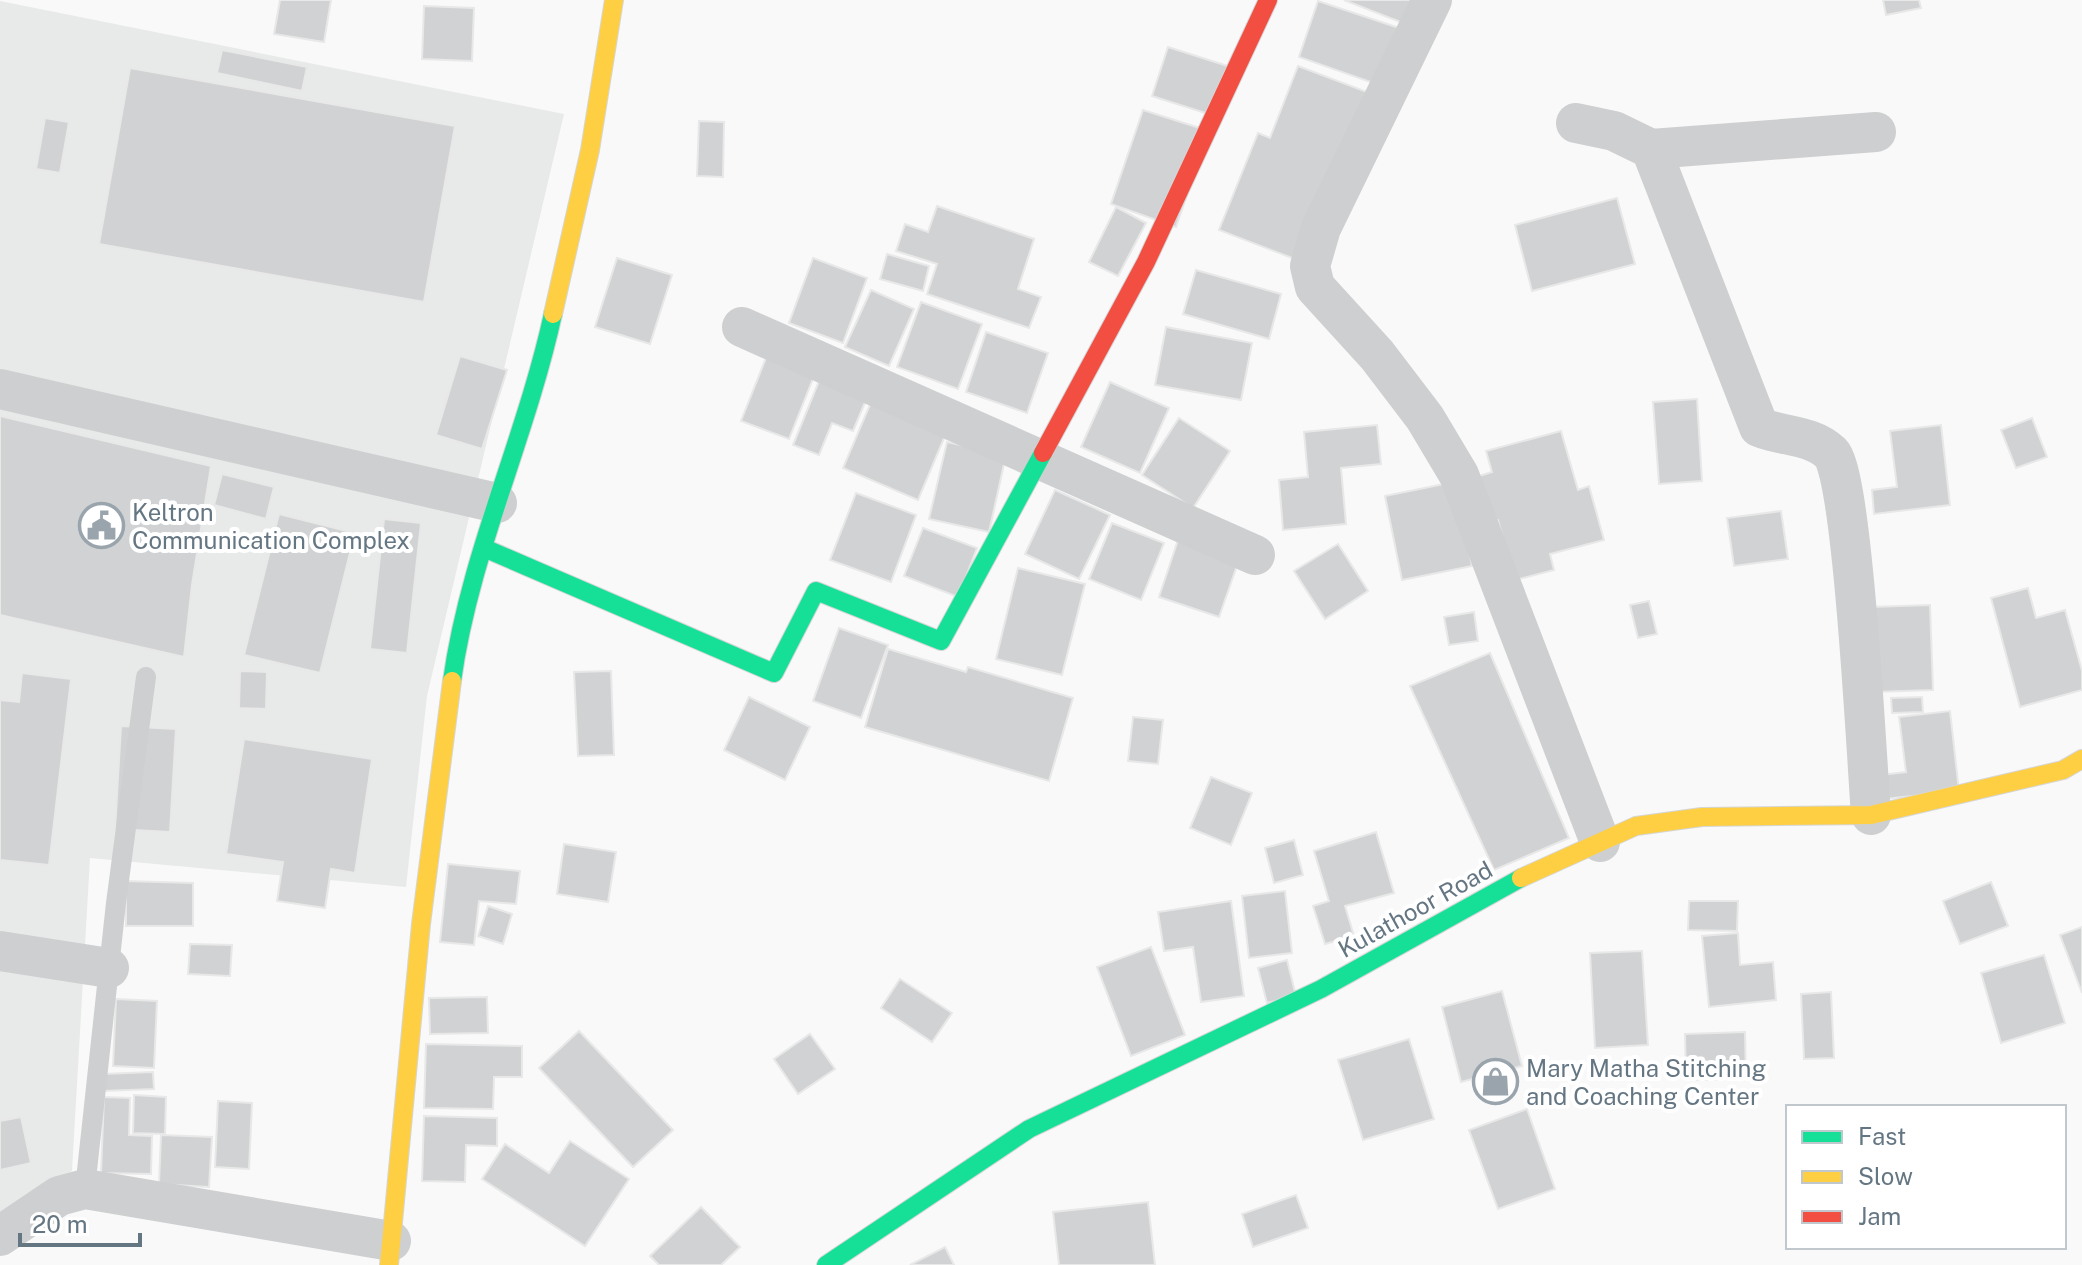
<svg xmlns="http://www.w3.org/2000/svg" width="2082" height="1265" font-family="'Public Sans',sans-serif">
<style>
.built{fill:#e8e9e9}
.building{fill:#d0d2d3;stroke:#e8e8e8;stroke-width:2}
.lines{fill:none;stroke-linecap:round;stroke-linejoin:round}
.fast-casing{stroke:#d5d6d7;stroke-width:20}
.slow-casing{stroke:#d5d6d7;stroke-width:20}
.jam-casing{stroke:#d5d6d7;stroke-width:20}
.lane{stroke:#cecfd0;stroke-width:20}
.street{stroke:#cecfd0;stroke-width:40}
.fast{stroke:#16e098;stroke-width:18}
.slow{stroke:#ffcf43;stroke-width:18}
.jam{stroke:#f24e42;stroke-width:18}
.labels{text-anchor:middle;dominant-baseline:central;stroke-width:8;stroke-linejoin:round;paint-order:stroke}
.poi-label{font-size:24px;fill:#657683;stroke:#fff;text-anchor:start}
.street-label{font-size:24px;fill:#657683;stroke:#fff}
</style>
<rect width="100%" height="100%" fill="#f9f9f9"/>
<path class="built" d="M0 1 564 114 427 696 406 887 90 858 72 1171 0 1218Z"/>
<g class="building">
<path d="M280 0H331L324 42 274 34Z"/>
<path d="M1344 0H1433L1421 30Z"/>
<path d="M1883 0H1919L1921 8 1886 15Z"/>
<path d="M1318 1 1399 28 1379 85 1299 57Z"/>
<path d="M424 6 474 8 472 61 422 59Z"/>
<path d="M1168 47 1237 69 1221 118 1152 96Z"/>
<path d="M222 50 307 67 302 91 217 73Z"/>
<path d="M1298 66 1367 92 1300 261 1219 230 1258 133 1270 138Z"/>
<path d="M130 68 455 126 424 302 99 244Z"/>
<path d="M1143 110 1209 131 1176 227 1111 204Z"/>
<path d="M45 118 69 122 60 173 36 169Z"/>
<path d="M699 121 724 122 723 177 697 176Z"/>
<path d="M1617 198 1635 264 1532 291 1515 225Z"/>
<path d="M937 206 1034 239 1018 289 1041 297 1029 328 927 294 937 264 896 251 905 224 928 232Z"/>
<path d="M1116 207 1146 223 1118 276 1089 262Z"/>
<path d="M887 254 929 266 923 291 880 279Z"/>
<path d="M617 258 672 275 650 344 595 327Z"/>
<path d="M813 258 867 278 843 343 789 323Z"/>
<path d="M1196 270 1281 294 1269 339 1183 314Z"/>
<path d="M871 290 914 309 889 366 845 347Z"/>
<path d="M921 302 982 324 958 389 897 367Z"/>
<path d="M1166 327 1252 343 1241 400 1155 385Z"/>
<path d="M986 332 1048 353 1027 413 966 392Z"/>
<path d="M460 356 507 370 482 449 436 435Z"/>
<path d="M766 358 814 376 789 439 741 421Z"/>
<path d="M819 381 866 400 853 431 832 423 819 455 793 445Z"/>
<path d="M1110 382 1169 408 1140 473 1081 447Z"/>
<path d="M1697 399 1702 481 1659 484 1653 402Z"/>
<path d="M872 400 947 431 918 500 843 468Z"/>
<path d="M0 416 211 466 192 585 184 657 0 615Z"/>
<path d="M1179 418 1230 451 1193 508 1142 475Z"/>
<path d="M2032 418 2047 457 2016 468 2001 430Z"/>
<path d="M1377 425 1381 464 1341 468 1346 524 1283 530 1279 480 1308 477 1304 432Z"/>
<path d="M1941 425 1950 505 1874 514 1872 490 1897 487 1890 431Z"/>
<path d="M1561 431 1578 490 1589 486 1604 540 1550 554 1554 570 1515 580 1498 520 1479 525 1466 480 1492 472 1486 451Z"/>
<path d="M947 442 1006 455 989 532 929 519Z"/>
<path d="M222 474 274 487 266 519 214 505Z"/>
<path d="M1454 482 1472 566 1402 580 1385 496Z"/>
<path d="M1055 490 1110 515 1079 579 1025 554Z"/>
<path d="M856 493 916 515 891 582 830 560Z"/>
<path d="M1781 511 1788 559 1734 566 1727 518Z"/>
<path d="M279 514 355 533 320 673 244 655Z"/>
<path d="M384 519 421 523 407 653 370 649Z"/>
<path d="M1112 523 1164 543 1141 600 1089 579Z"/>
<path d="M923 528 977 548 958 597 904 576Z"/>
<path d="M1179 537 1240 557 1219 617 1159 597Z"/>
<path d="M1338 544 1368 591 1325 619 1294 571Z"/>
<path d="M1018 568 1085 584 1062 675 996 659Z"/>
<path d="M2028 588 2036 618 2065 610 2082 671V690L2020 707 1991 598Z"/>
<path d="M1649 601 1657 634 1638 638 1630 605Z"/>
<path d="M1930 605 1933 690 1873 692 1870 607Z"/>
<path d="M1474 612 1478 641 1449 645 1444 617Z"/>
<path d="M839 628 888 645 861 718 813 701Z"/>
<path d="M888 649 966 672 968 667 1073 698 1049 781 865 727Z"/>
<path d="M1490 653 1569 838 1494 870 1410 686Z"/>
<path d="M240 671 267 672 266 709 239 708Z"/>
<path d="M611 671 614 755 578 756 574 672Z"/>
<path d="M22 673 71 679 49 865 0 860V700L19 702Z"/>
<path d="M749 697 810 727 785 780 724 750Z"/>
<path d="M1922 697 1923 712 1892 713 1891 698Z"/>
<path d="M1950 711 1959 791 1884 799 1880 775 1906 772 1899 717Z"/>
<path d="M1133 717 1163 720 1158 764 1128 761Z"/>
<path d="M121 726 176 729 170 832 115 829Z"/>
<path d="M244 739 372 759 355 873 331 869 325 908 277 901 283 862 226 854Z"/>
<path d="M1211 777 1252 793 1231 845 1190 828Z"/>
<path d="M1376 832 1394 893 1345 906 1354 936 1325 944 1313 906 1329 901 1314 851Z"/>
<path d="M1294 840 1303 875 1274 883 1265 848Z"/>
<path d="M564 844 616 852 608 902 557 894Z"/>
<path d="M448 864 520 871 516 904 479 901 474 945 440 942Z"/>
<path d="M126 881 193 883V926H126Z"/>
<path d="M1991 882 2008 926 1960 944 1943 901Z"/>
<path d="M1285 891 1292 953 1249 958 1242 896Z"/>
<path d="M1231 901 1244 996 1201 1002 1193 947 1164 951 1158 912Z"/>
<path d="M1689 901H1738L1737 931 1688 930Z"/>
<path d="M488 906 512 914 503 944 478 936Z"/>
<path d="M2082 927V993L2060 935Z"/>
<path d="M1738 933 1740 965 1773 962 1776 1000 1709 1007 1702 936Z"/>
<path d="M190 944 232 945 230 976 188 974Z"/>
<path d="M1151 947 1185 1035 1131 1056 1097 967Z"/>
<path d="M1642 951 1648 1045 1595 1048 1590 953Z"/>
<path d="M2044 955 2065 1023 2001 1043 1981 973Z"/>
<path d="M1287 960 1296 996 1267 1003 1258 968Z"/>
<path d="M900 979 952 1013 932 1042 881 1008Z"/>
<path d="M1502 991 1522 1066 1461 1082 1442 1007Z"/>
<path d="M1831 992 1834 1058 1804 1059 1801 994Z"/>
<path d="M487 997 488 1033 430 1034 429 998Z"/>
<path d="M116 999 157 1001 154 1068 113 1066Z"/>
<path d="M579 1031 673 1130 633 1167 539 1068Z"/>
<path d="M1745 1032 1746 1079 1686 1080 1685 1034Z"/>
<path d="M810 1034 835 1069 798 1094 774 1059Z"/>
<path d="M1409 1039 1434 1119 1363 1140 1338 1060Z"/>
<path d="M426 1044 522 1046V1077H494L493 1109 424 1108Z"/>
<path d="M153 1072 154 1089 103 1091V1074Z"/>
<path d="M134 1095 166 1097 165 1134 133 1133Z"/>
<path d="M104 1097 130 1098 129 1135 152 1136 151 1174 101 1173Z"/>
<path d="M218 1101 252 1103 249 1169 215 1167Z"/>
<path d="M1527 1109 1555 1189 1498 1209 1469 1130Z"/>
<path d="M424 1116 497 1118V1146L466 1145 465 1182 422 1181Z"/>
<path d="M21 1117 31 1163 0 1170V1121Z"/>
<path d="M161 1135 212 1137 209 1187 159 1184Z"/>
<path d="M570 1141 629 1179 585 1246 482 1179 505 1144 549 1173Z"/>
<path d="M1296 1195 1308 1228 1253 1247 1242 1214Z"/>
<path d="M1148 1202 1155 1265H1059L1053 1212Z"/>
<path d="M701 1207 740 1247 721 1265H659L650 1256Z"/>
<path d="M945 1247 954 1265H910Z"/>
</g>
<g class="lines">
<defs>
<g id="fast">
<path d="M484 548 774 673 816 591 941 641 1043 453"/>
<path d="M452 681C469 556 526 438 553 314"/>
<path d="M826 1265 1029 1129 1321 989 1521 878"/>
</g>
<g id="slow">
<path d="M553 314 590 150 614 0"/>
<path d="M1521 878 1636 826 1702 817 1871 815 2063 770 2082 759"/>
<path d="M389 1265 421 924 452 681"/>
</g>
<path id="jam" d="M1043 453 1146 262 1268 0"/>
</defs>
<use href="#fast" class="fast-casing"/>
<use href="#slow" class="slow-casing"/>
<use href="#jam" class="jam-casing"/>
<path class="lane" d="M85 1189 116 903 146 677"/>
<g class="street">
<path d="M1432 0 1321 228 1310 266 1315 287 1377 355 1425 418 1459 475 1600 842"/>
<path d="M1576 123 1614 131 1651 149 1759 427C1783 437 1811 434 1831 453 1853 474 1867 765 1871 815"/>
<path d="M1651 149 1876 132"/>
<path d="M742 327 1255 555"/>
<path d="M0 389 497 503"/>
<path d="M0 951 109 968"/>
<path d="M0 1236 59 1196 85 1189 391 1241"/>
</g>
<use href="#fast" class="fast"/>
<use href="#slow" class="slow"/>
<use href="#jam" class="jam"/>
</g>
<defs>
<symbol id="civic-ring" viewBox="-11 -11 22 22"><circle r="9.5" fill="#fff" stroke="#99a4ac" stroke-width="1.5"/><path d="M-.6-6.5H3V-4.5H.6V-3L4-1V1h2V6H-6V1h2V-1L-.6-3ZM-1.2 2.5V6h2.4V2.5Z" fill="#99a4ac"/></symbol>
<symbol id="shop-ring" viewBox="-11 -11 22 22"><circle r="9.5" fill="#fff" stroke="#99a4ac" stroke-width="1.5"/><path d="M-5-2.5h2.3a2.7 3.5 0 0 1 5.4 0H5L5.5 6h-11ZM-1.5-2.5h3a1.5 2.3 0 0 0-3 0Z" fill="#99a4ac"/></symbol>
</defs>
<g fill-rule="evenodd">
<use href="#civic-ring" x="76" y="500" width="51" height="51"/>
<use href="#shop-ring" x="1470" y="1056" width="51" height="51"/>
</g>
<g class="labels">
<g class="poi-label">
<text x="132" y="512">Keltron<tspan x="132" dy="28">Communication Complex</tspan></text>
<text x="1526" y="1068">Mary Matha Stitching<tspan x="1526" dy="28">and Coaching Center</tspan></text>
</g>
<g class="street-label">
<text transform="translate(1415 909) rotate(-29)">Kulathoor Road</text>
</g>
</g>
<rect x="1786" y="1105" width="280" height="144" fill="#ffffff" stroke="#c1c8cd" stroke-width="2"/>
<rect x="1802" y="1131" width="40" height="12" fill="#16e098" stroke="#c1c8cd" stroke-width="2"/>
<text x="1858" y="1145" font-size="24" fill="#657683">Fast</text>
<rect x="1802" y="1171" width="40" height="12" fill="#ffcf43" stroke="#c1c8cd" stroke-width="2"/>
<text x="1858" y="1185" font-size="24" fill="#657683">Slow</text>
<rect x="1802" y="1211" width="40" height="12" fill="#f24e42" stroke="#c1c8cd" stroke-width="2"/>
<text x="1858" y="1225" font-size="24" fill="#657683">Jam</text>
<path d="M20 1233v12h120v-12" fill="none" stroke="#657683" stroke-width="4"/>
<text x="32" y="1233" font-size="24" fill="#657683" stroke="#ffffff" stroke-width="6" paint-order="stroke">20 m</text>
</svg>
